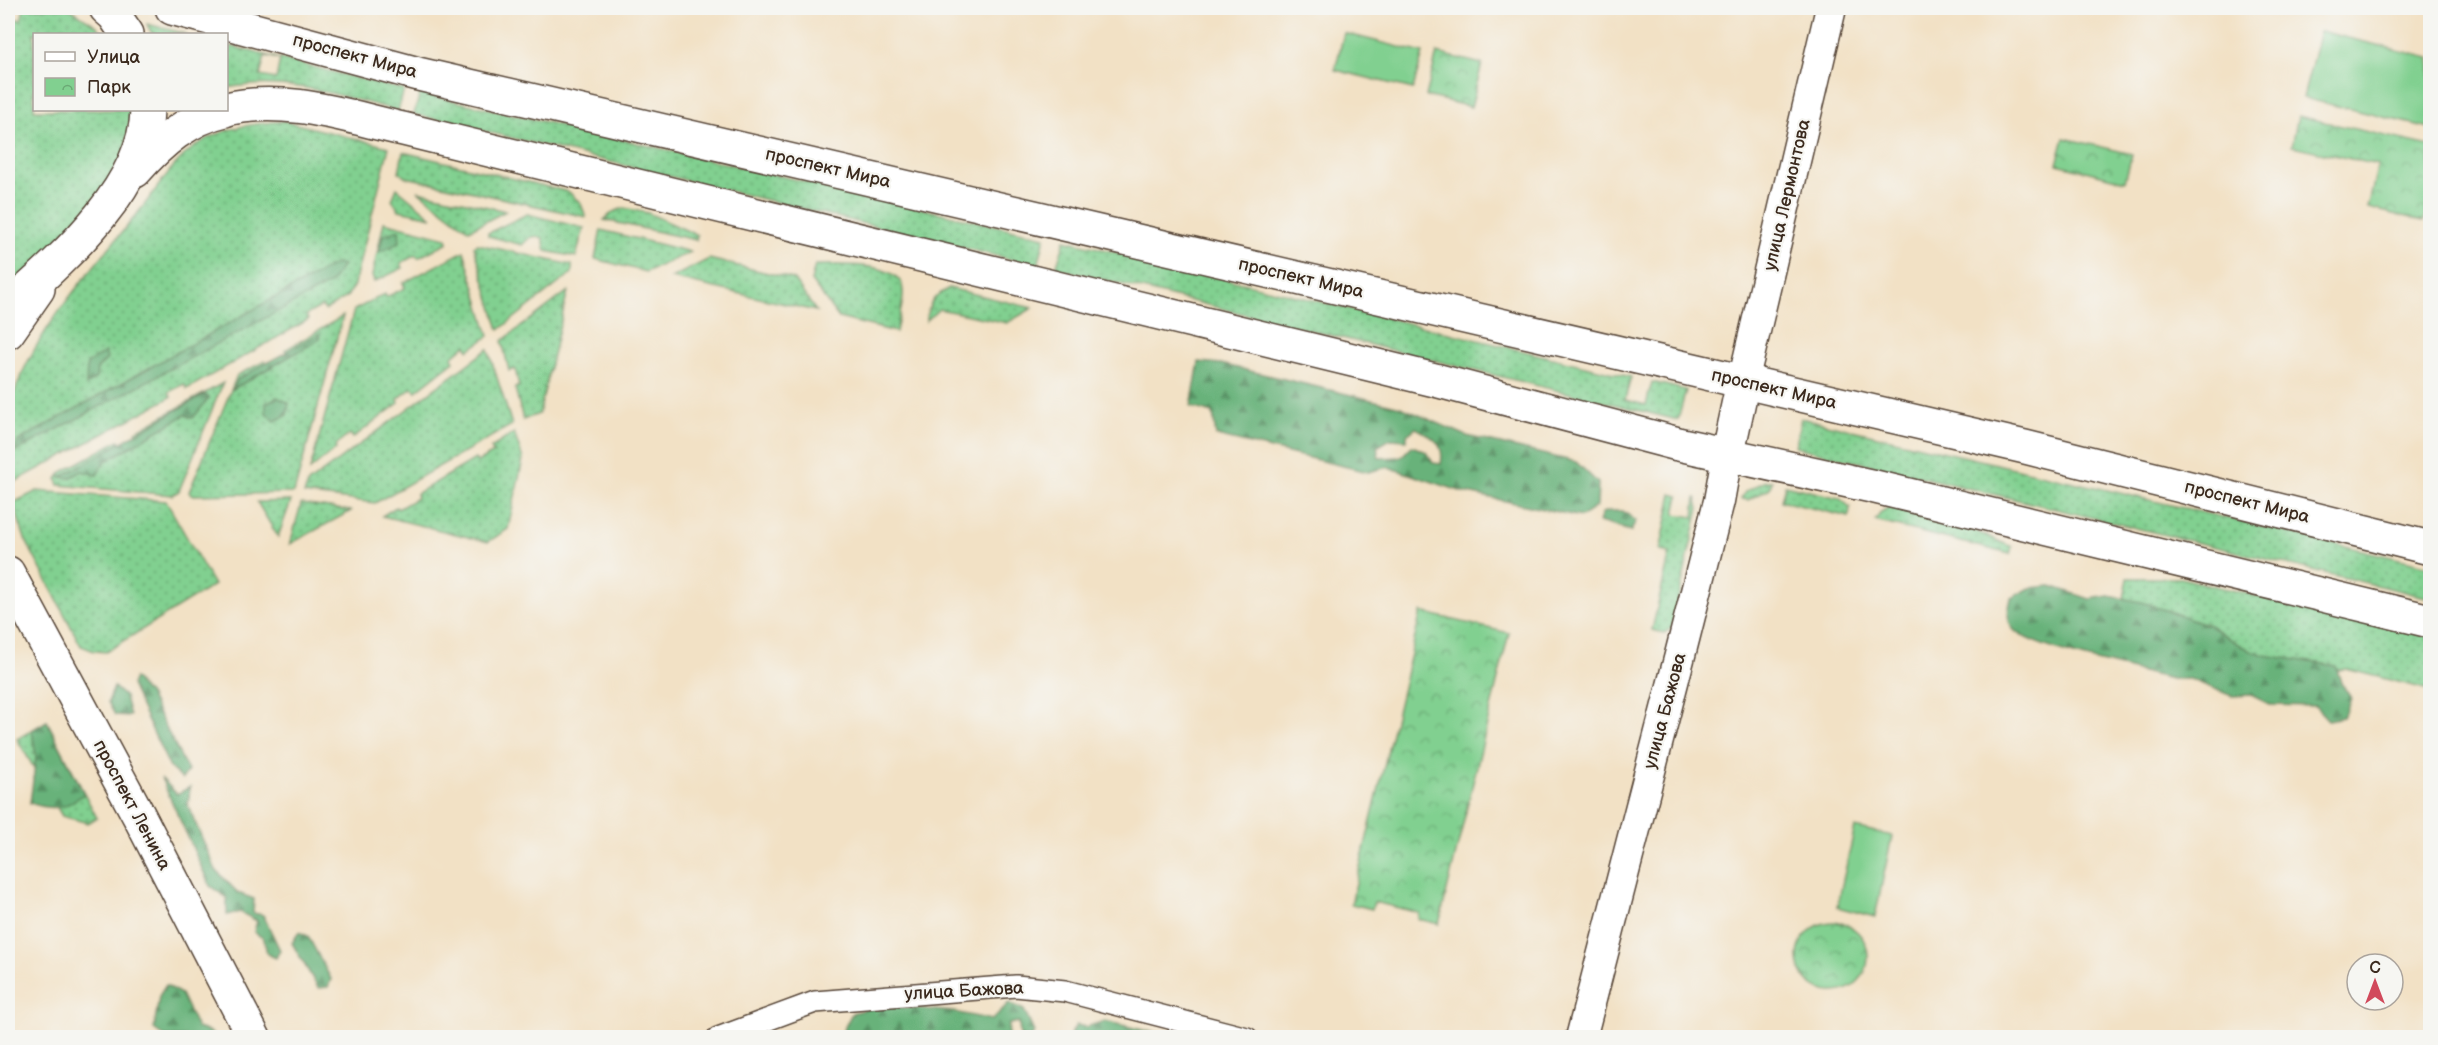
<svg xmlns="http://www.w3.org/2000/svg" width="2438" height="1045" font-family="'Balsamiq Sans',sans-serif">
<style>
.grass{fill:url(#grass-dots);stroke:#5e7d57;stroke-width:1.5;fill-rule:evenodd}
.forest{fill:url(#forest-firs);stroke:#526e4c;stroke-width:1.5;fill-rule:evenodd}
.park{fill:url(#park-crowns);stroke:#5e7d57;stroke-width:1.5}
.garden{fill:#81d090;stroke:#5e7d57;stroke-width:1.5}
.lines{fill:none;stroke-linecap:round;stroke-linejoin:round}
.street-casing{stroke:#564537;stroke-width:24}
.secondary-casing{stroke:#564537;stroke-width:33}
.primary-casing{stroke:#564537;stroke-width:36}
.street{stroke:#fff;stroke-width:21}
.secondary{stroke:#fff;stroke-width:30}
.primary{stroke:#fff;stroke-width:33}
.labels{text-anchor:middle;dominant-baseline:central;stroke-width:4.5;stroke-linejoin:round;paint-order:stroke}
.street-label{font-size:18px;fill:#3b2a1e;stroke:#f6f6f2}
</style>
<defs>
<pattern id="grass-dots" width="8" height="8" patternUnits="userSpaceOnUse" patternTransform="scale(1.5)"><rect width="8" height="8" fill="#81d090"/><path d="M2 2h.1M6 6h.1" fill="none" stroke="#6ba975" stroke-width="1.8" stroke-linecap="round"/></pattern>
<pattern id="forest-firs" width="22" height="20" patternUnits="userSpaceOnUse" patternTransform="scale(1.5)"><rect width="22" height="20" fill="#68b27a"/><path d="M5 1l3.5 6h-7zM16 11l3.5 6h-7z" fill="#579163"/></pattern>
<pattern id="park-crowns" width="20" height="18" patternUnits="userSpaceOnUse" patternTransform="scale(1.5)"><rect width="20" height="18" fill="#81d090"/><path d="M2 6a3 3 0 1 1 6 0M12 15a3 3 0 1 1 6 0" fill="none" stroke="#6ba975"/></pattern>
</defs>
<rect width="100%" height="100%" fill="#f6f6f2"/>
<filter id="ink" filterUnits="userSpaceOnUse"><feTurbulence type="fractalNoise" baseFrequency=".0167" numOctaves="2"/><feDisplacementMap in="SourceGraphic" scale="12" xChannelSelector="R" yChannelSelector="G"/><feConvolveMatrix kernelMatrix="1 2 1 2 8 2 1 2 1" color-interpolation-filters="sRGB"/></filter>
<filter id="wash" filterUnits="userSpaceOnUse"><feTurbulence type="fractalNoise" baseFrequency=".008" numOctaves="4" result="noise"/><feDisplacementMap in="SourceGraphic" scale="24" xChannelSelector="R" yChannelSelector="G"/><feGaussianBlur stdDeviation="1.35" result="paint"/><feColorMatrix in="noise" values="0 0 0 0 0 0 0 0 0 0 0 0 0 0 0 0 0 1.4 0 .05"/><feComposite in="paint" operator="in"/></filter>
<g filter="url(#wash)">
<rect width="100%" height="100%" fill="#f2e1c5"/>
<g class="grass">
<path d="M24 8H69L97 26 103 34H34V110H132L122 167 43 264 8 287V17L21 20Z"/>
<path d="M147 24 187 34H152Z"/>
<path d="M226 45 404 90 398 111C341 96 286 76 227 88ZM265 56 280 59 276 79 260 76Z"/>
<path d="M420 93 1045 237 1038 266 414 114Z"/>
<path d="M284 121 389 147 354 285 347 297 325 310 322 306 306 315 308 320 187 389 184 384 169 392 171 397 9 485C5 462 5 422 12 400 33 331 97 264 141 209 157 189 173 162 194 147 222 127 251 124 284 121Z"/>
<path d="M403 152 569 192 581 204 586 217 406 177 399 172Z"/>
<path d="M397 188 432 217 399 210 392 200Z"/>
<path d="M418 191 506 211 469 230Z"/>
<path d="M624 208 648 213 697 235 696 240 604 220 613 212Z"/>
<path d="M527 214 584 228 576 257 546 251 543 238C533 234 529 238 522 245L488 236V233Z"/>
<path d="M384 222 447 238 448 242 418 258 416 255 401 263 403 268 374 282 372 276Z"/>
<path d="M601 230 691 252 646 272 595 259Z"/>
<path d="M1065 240 1631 377 1625 400 1646 405 1652 382 1686 390 1678 420 1056 268Z"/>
<path d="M478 244 572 265V273L499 330 474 246Z"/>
<path d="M464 251 489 336 469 350 466 345 452 357 454 361 416 391 412 388 398 399 399 403 353 438 350 434 335 446 336 449 310 470 354 310 385 294 386 297 405 288 403 283Z"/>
<path d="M709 259 793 279 816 311 671 278Z"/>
<path d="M815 265C835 265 894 261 902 285 906 299 898 318 896 332L839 318 811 281Z"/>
<path d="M949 288 1033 308 1007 323 939 309 926 321C929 302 932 298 949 288Z"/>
<path d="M568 291 539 414 523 420 515 388 519 386 515 369 509 371 502 341Z"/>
<path d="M343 316 294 493 191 495 189 492 237 375 265 361 266 365 287 354 285 350Z"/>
<path d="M488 349 512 425 375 503 304 494 308 483Z"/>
<path d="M223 383 179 491 172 495 59 485 57 479 62 472 119 440 121 443 137 434 136 431Z"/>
<path d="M1801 418 2430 566V598L1795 447Z"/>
<path d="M514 433 523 459 508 529 488 542 382 516 396 507 398 509 417 498 416 494 475 459 477 462 494 453 491 448Z"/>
<path d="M1765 481H1772L1770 488 1748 500 1741 499 1745 492Z"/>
<path d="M1785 485 1839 498 1850 507 1849 517 1781 501Z"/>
<path d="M37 491 166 501 214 585 106 652 94 651 81 646 25 539 13 503Z"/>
<path d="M1672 494 1679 496 1675 514 1694 517 1696 497 1699 508 1672 628 1664 633 1652 630 1670 553 1660 551Z"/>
<path d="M291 501 278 537 257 502Z"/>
<path d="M301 504 351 511 290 544Z"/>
<path d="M1889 507 1959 524 2012 547 2010 554 1875 521 1881 512Z"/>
<path d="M2128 578H2181L2430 637V690L2346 669 2315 674 2119 623Z"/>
<path d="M47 721 97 818 88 823 62 816 17 739Z"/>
</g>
<g class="forest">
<path d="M399 230 400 241 391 247 379 252 383 235Z"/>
<path d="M335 264 343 265 331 283 15 452 18 441Z"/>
<path d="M319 334 320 339 233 389 238 379Z"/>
<path d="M105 352 107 359 97 369 96 378 86 385 87 364Z"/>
<path d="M1199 362 1221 364 1401 407 1467 436 1576 462 1598 483 1597 506 1581 517 1463 492 1388 467 1368 472 1216 436 1213 413 1191 407ZM1416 428C1433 437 1445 443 1441 464L1433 463 1427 452 1412 446 1401 457 1379 458 1377 447 1390 439 1407 440V435Z"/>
<path d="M205 394 209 398 193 418 185 415 104 462 97 475 82 471 70 478 61 477Z"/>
<path d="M277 397 289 403 287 415 275 421 266 413V403Z"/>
<path d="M1609 511H1623L1636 521 1631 531 1599 522 1602 513Z"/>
<path d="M2051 586 2090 599 2109 596 2142 602 2209 625 2241 646 2264 655 2336 666 2341 683 2351 698 2343 717 2328 720 2315 706 2271 705 2251 695 2232 696 2190 679H2171C2140 671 2030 649 2013 629 2005 619 2009 608 2011 598L2030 588Z"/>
<path d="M134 678 149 695 188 771 182 779 170 768 131 685Z"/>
<path d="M114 687 125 697 130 716 115 715 108 702Z"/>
<path d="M47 721 84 794C64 809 55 811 30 803L36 757 32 730Z"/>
<path d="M161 778 177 794 190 787 188 806 216 870 238 893 254 899 253 913 263 915 280 950 276 958 267 954 264 939 254 932 257 921 240 912 227 915V898L210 886Z"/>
<path d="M299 932 308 936 331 979 328 987 318 988 292 943Z"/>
<path d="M166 985 181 994 197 1028 210 1032 215 1037H165L154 1029 159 996Z"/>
<path d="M1009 1003 1024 1010 1034 1032 1032 1037H1020L1019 1022 1009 1024 1008 1037 871 1038 843 1031 852 1013 881 1005 954 1012 992 1020Z"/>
<path d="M1105 1021 1172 1037H1069L1076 1025 1086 1027Z"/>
</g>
<g class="park">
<path d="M1437 53 1482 64 1471 107 1426 96Z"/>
<path d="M2298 116 2430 146V194L2424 221 2368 208 2378 165 2292 146Z"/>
<path d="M2064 138 2132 154 2125 181 2057 164Z"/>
<path d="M1421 612 1509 633 1439 924 1418 919 1419 913 1374 902 1372 909 1351 904Z"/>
<circle cx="1833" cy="957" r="35"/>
</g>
<g class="garden">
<path d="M2320 31 2430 58V128L2303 98Z"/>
<path d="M1344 33 1423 53 1413 89 1335 70Z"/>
<path d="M1855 827 1892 836 1875 917 1837 907Z"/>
</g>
</g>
<g filter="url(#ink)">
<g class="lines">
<defs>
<path id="street" d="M718 1038 815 1002 1016 986 1065 991 1247 1038"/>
<g id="secondary">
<path d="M1743 382 1831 8"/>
<path d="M1581 1038 1680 655 1719 501 1727 456"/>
</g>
<g id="primary">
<path d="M106 8 114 15 127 34"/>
<path d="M172 8 418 74 2025 447 2430 548"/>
<path d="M226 109C286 95 345 116 403 129L1439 381 1678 444 1871 486 2430 621"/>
<path d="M135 171C160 143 188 118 225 110"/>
<path d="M8 303 15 301C67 255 146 184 147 110"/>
<path d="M8 332 38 289"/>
<path d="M1727 456 1743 382"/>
<path d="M8 573 139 816 254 1038"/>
</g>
</defs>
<use href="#street" class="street-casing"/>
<use href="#secondary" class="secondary-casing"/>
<use href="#primary" class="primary-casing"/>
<use href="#street" class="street"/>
<use href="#secondary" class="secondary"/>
<use href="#primary" class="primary"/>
</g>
</g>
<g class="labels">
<g class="street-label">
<text transform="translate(355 56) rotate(15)">проспект Мира</text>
<text transform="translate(828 168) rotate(13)">проспект Мира</text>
<text transform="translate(1787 195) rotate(-77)">улица Лермонтова</text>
<text transform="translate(1301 278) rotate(13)">проспект Мира</text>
<text transform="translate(1774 389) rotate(13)">проспект Мира</text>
<text transform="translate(2247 502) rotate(14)">проспект Мира</text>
<text transform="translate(1665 711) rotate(-75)">улица Бажова</text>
<text transform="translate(132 805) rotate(62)">проспект Ленина</text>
<text transform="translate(964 991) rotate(-3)">улица Бажова</text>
</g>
</g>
<rect width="2438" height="1045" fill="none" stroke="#f6f6f2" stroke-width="30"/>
<rect x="33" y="33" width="195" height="78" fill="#f6f6f2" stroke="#aba49d" stroke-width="1.5"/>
<rect x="45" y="52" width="30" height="9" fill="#ffffff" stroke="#aba49d" stroke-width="1.5"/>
<text x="87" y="63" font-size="18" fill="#3b2a1e">Улица</text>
<rect x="45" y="78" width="30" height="18" fill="url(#park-crowns)" stroke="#aba49d" stroke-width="1.5"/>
<text x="87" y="93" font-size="18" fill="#3b2a1e">Парк</text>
<g transform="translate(2375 982)"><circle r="28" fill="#f6f6f2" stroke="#aba49d" stroke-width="1.5"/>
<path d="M0-4.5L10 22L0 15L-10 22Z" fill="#d1495b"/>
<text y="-9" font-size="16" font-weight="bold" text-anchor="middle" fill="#3b2a1e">С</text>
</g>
</svg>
